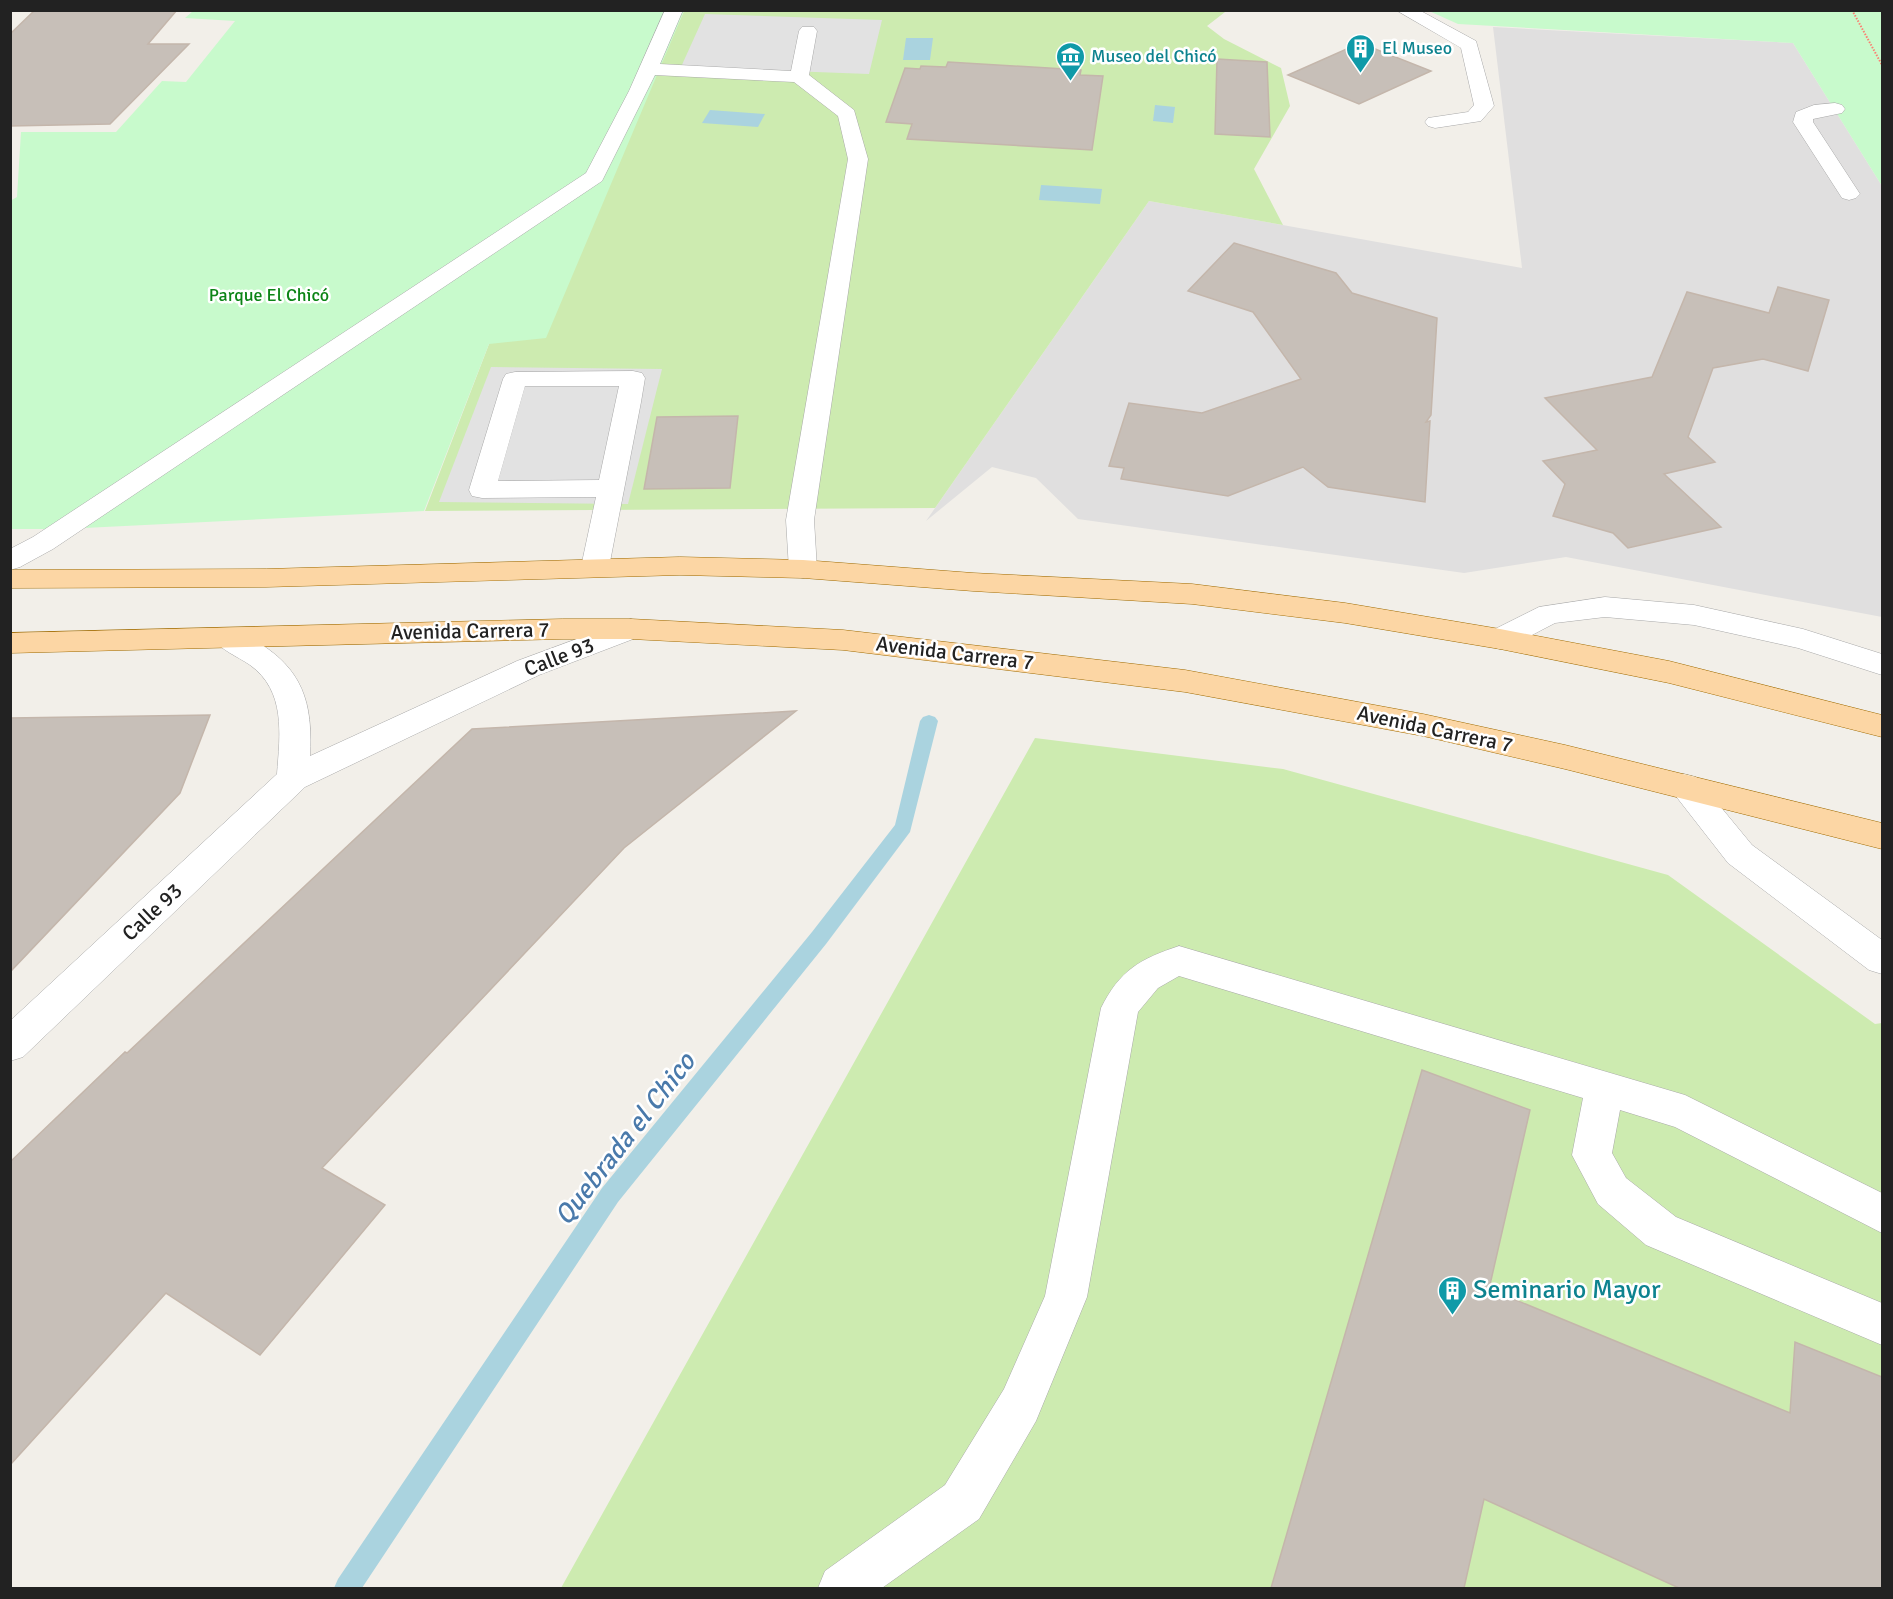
<svg xmlns="http://www.w3.org/2000/svg" width="1893" height="1599" font-family="Signika,sans-serif">
<style>
.residential{fill:#e0dfdf}
.grass{fill:#cdebb0}
.park{fill:#c8facc}
.parking{fill:#e2e2e2}
.water{fill:#aad3df}
.lines{fill:none;stroke-linecap:round;stroke-linejoin:round}
.stream{fill:#aad3df;fill-rule:evenodd}
.building{fill:#c7bfb8;stroke:#c4b6ab;stroke-width:1.5}
.minor-casing{stroke:#a9a9a9;stroke-width:1}
.major-casing{stroke:#a06b00;stroke-width:1}
.path{stroke:#fa8072;stroke-width:2;stroke-dasharray:1.5 1.5;stroke-linecap:butt}
.minor{fill:#fff;fill-rule:evenodd}
.major{fill:#fcd6a4;fill-rule:evenodd}
.labels{text-anchor:middle;dominant-baseline:central;stroke-width:5;stroke-linejoin:round;paint-order:stroke}
.far-culture-label{font-size:18px;fill:#0d838f;stroke:#fff;text-anchor:start}
.far-park-label{font-size:18px;fill:#0c8416;stroke:#fff}
.street-label{font-size:21px;fill:#222;stroke:#fff}
.near-culture-label{font-size:26px;fill:#0d838f;stroke:#fff;text-anchor:start}
.near-water-label{font-size:27px;font-style:italic;fill:#4a7aab;stroke:#fff}
</style>
<rect width="100%" height="100%" fill="#f2efe9"/>
<path class="residential" d="M1493 27 1793 43 1882 186V617L1566 557 1464 573 1078 519 1036 478 992 467 926 521 1149 201 1522 268Z"/>
<g class="grass">
<path d="M684 11H1239L1225 12 1207 26 1224 39 1281 68 1290 106 1254 169 1283 225 1149 201 935 508 425 511 489 344 660 65Z"/>
<path d="M1035 738 1283 769 1668 875 1875 1024 1882 1023V1588H561Z"/>
</g>
<g class="park">
<path d="M193 11H684L546 338 489 344 424 511 64 529H11L10 201 17 197 21 132H116L162 81 186 82 235 21 185 18Z"/>
<path d="M1429 11H1882V186L1793 43 1458 24Z"/>
</g>
<g class="parking">
<path d="M705 14 882 20 869 74 681 67Z"/>
<path d="M491 367 662 369 628 504 439 502Z"/>
</g>
<g class="water">
<path d="M906 38H933L930 60H903Z"/>
<path d="M1155 105 1175 107 1173 123 1153 121Z"/>
<path d="M710 110 765 114 758 127 702 123Z"/>
<path d="M1041 185 1102 189 1100 204 1039 200Z"/>
</g>
<g class="lines">
<path class="stream" d="M929 715 935 717 938 721 910 832 826 944 618 1202 362 1588H334L338 1579 602 1188 812 932 895 825 920 721 923 717Z"/>
</g>
<g class="building">
<path d="M35 10H177L148 44H189L110 124 10 126V34Z"/>
<path d="M1360 43 1431 71 1359 104 1288 75Z"/>
<path d="M1217 59 1267 62 1270 137 1215 134Z"/>
<path d="M948 62 1081 70 1080 75 1103 76 1092 150 907 139 912 124 886 122 905 68 920 69 921 66 946 67Z"/>
<path d="M1234 243 1336 273 1352 293 1437 318 1431 415 1426 422 1430 421 1425 502 1328 487 1303 467 1228 496 1121 479 1124 468 1109 466 1129 403 1202 413 1301 379 1253 312 1188 291Z"/>
<path d="M1778 287 1829 300 1808 371 1763 359 1713 368 1688 437 1715 462 1664 474 1721 527 1628 548 1613 533 1553 516 1565 484 1543 461 1597 450 1545 398 1652 377 1687 292 1769 313Z"/>
<path d="M738 416 730 488 644 489 657 417Z"/>
<path d="M796 711 624 848 322 1168 385 1205 260 1355 166 1293 10 1465V1162L125 1052 127 1053 472 729Z"/>
<path d="M210 715 180 793 10 972V718Z"/>
<path d="M1422 1070 1530 1110 1489 1289 1790 1413 1795 1342 1882 1377V1588H1679L1484 1499 1464 1588H1271Z"/>
</g>
<g class="lines">
<defs>
<g id="minor">
<path d="M665 10H683L660 64 791 71 799 31 802 27H814L817 31 809 75 854 110 868 159 814 520 817 569 813 576 803 578 793 576 789 569 786 520 848 159 838 116 794 82 655 75 602 181 53 549 20 567 10 570V549L33 537 586 173 629 91Z"/>
<path d="M1396 10H1419L1476 41 1494 106 1481 121 1435 128 1428 126 1425 122 1428 118 1468 112 1474 105 1461 48Z"/>
<path d="M1835 103 1842 105 1845 109 1842 113 1813 119V122L1860 194 1856 198 1849 200 1842 198 1793 122 1796 112 1814 105Z"/>
<path d="M633 371 642 373 645 378 641 402 609 567 605 574 595 576 585 574 581 567 596 497 482 498 472 496 469 490 503 379 506 374 515 372ZM525 386H619L599 480 498 481Z"/>
<path d="M1605 597 1694 605 1803 629 1882 654V675L1798 648 1694 625 1605 617 1555 623 1511 646 1500 649 1489 646 1485 639 1489 632 1539 607Z"/>
<path d="M631 619 641 622 646 629 641 636 539 675 305 787 23 1057 10 1061V1021L277 774C280 734 286 691 250 665 237 656 220 650 212 637L216 630C232 625 241 632 254 640 303 668 313 703 310 756L517 661Z"/>
<path d="M1684 774 1696 777 1752 845 1882 940V974L1869 970 1728 863 1668 786 1672 777Z"/>
<path d="M1179 946 1685 1095 1882 1193V1233L1675 1127 1620 1110 1612 1153 1626 1178 1676 1217 1882 1303V1345L1646 1245 1598 1204 1572 1155 1583 1098 1179 976 1158 988 1138 1012 1087 1297 1036 1421 979 1519 882 1588H818L825 1571 945 1485 1004 1389 1045 1296 1101 1008C1120 970 1140 959 1179 946Z"/>
</g>
<g id="major">
<path d="M680 557 803 560 973 573 1192 584 1345 603 1500 629 1669 661 1882 715V737L1669 683 1500 649 1345 623 1192 604 973 591 803 578 680 575 266 587 10 588V570L266 569Z"/>
<path d="M563 619H631L843 630 1185 670 1423 714 1565 745 1882 823V849L1565 769 1423 736 1185 692 843 650 631 639H563L10 653V633Z"/>
</g>
</defs>
<use href="#minor" class="minor-casing"/>
<use href="#major" class="major-casing"/>
<path class="path" d="M1852 10 1882 65"/>
<use href="#minor" class="minor"/>
<use href="#major" class="major"/>
</g>
<defs>
<symbol id="building-pin" viewBox="-11 -11 22 30"><path d="M0 17L-7.5 6A9.5 9.5 0 1 1 7.5 6Z" fill="#0f9aa8" stroke="#fff"/><path d="M-4-6H4V6H1V3H-1V6H-4ZM-2.5-4.3h1.7v1.8h-1.7ZM.8-4.3h1.7v1.8H.8ZM-2.5-1h1.7V.8h-1.7ZM.8-1h1.7V.8H.8Z" fill="#fff"/></symbol>
<symbol id="museum-pin" viewBox="-11 -11 22 30"><path d="M0 17L-7.5 6A9.5 9.5 0 1 1 7.5 6Z" fill="#0f9aa8" stroke="#fff"/><path d="M0-6L6-3V-2H-6V-3ZM-5-1h2V3h-2ZM-1-1h2V3h-2ZM3-1h2V3H3ZM-6 4H6V6H-6Z" fill="#fff"/></symbol>
</defs>
<g fill-rule="evenodd">
<use href="#building-pin" x="1344" y="32" width="33" height="45"/>
<use href="#museum-pin" x="1054" y="40" width="33" height="45"/>
<use href="#building-pin" x="1436" y="1274" width="33" height="45"/>
</g>
<g class="labels">
<g class="far-culture-label">
<text x="1382" y="48">El Museo</text>
<text x="1091" y="56">Museo del Chicó</text>
</g>
<g class="far-park-label">
<text x="269" y="295">Parque El Chicó</text>
</g>
<g class="street-label">
<text transform="translate(470 631) rotate(-1)">Avenida Carrera 7</text>
<text transform="translate(955 653) rotate(7)">Avenida Carrera 7</text>
<text transform="translate(559 657) rotate(-21)">Calle 93</text>
<text transform="translate(1435 729) rotate(12)">Avenida Carrera 7</text>
<text transform="translate(152 912) rotate(-43)">Calle 93</text>
</g>
<g class="near-culture-label">
<text x="1473" y="1290">Seminario Mayor</text>
</g>
<g class="near-water-label">
<text transform="translate(625 1139) rotate(-52)">Quebrada el Chico</text>
</g>
</g>
<rect width="1893" height="1599" fill="none" stroke="#222222" stroke-width="24"/>
</svg>
